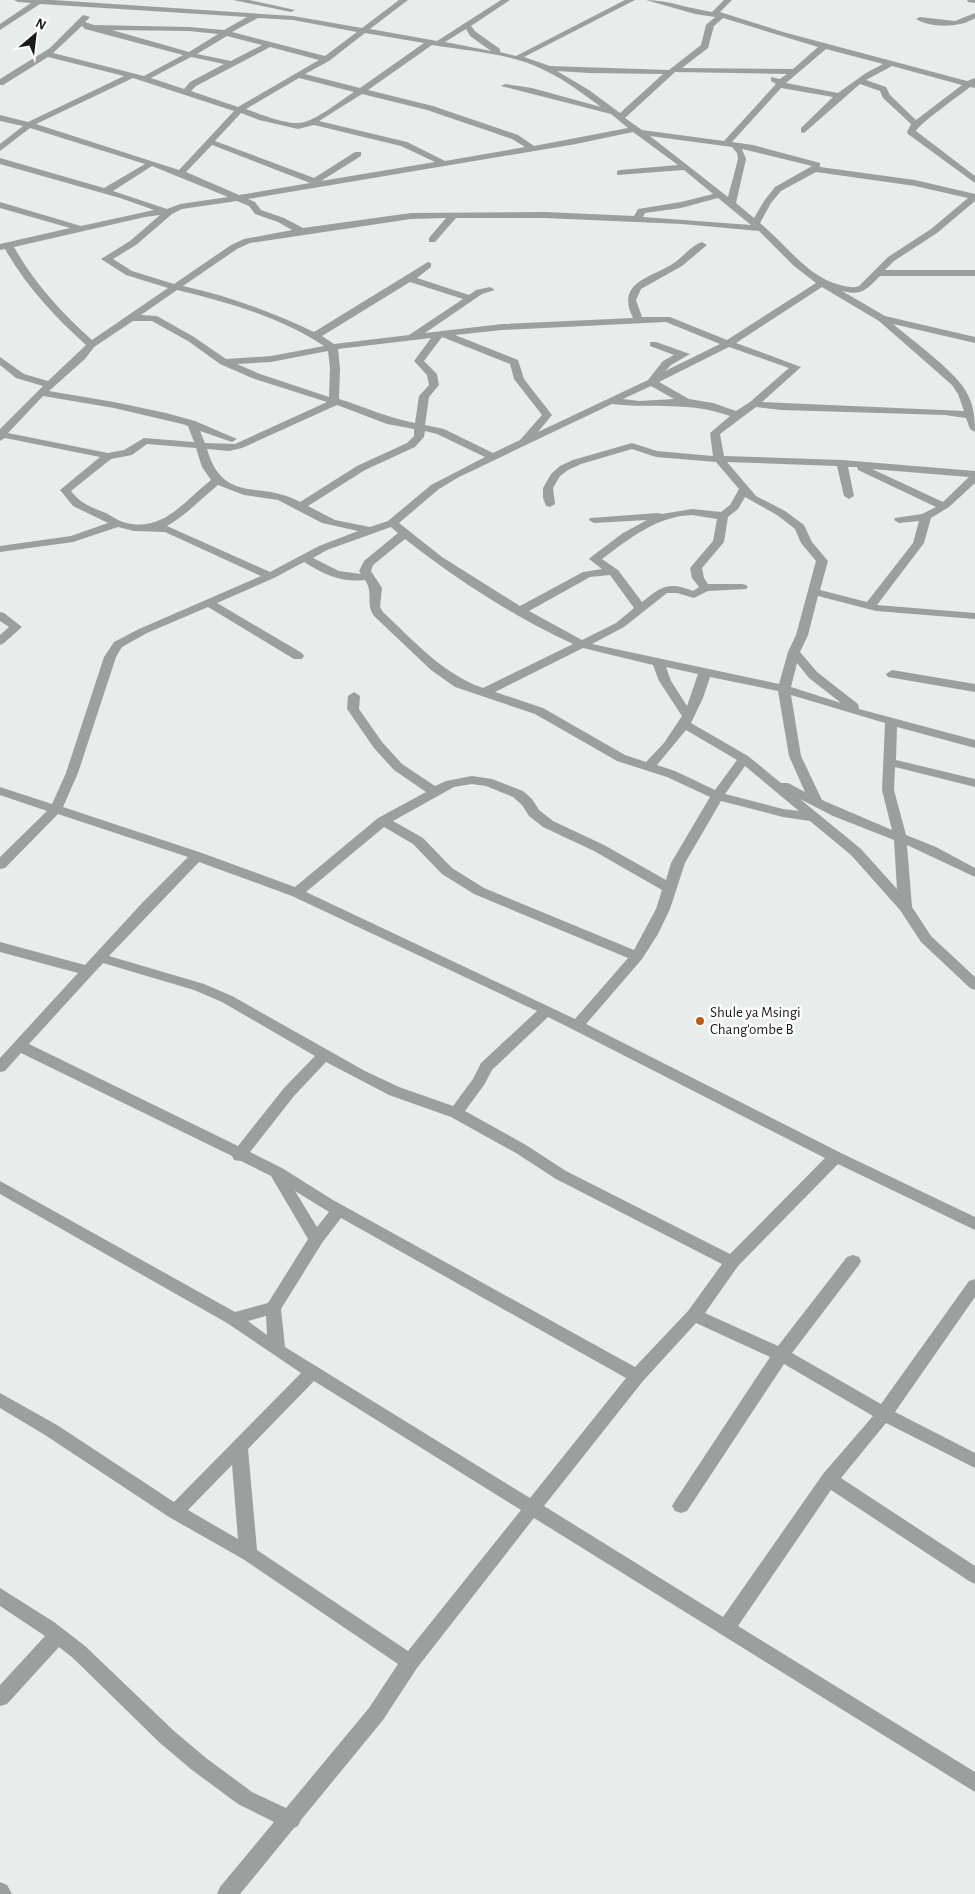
<svg xmlns="http://www.w3.org/2000/svg" width="975" height="1894" font-family="'Alegreya Sans',sans-serif">
<style>
.lines{fill:none;stroke-linecap:round;stroke-linejoin:round}
.minor{fill:#9d9f9f;fill-rule:evenodd}
.poi-dot{fill:#bb5b18;stroke:#fff;stroke-width:2}
.labels{text-anchor:middle;dominant-baseline:central;stroke-width:5;stroke-linejoin:round;paint-order:stroke}
.poi-label{font-size:15px;fill:#191a1a;stroke:#fff;text-anchor:start}
</style>
<rect width="100%" height="100%" fill="#e8eceb"/>
<g class="lines">
<g class="minor">
<path d="M14 0H53L293 16 362 28 399 0H408L370 29 437 41 501 0H510L471 26 476 32 500 49V52L516 56 625 0H635L524 57 550 66 669 70 701 45 706 25 715 17 695 14 646 0C669 0 690 9 712 12L724 0H732L720 12 783 32 967 81 975 78V88L970 87C960 95 919 124 916 131L975 176V183L908 134 907 132 911 124 883 98 880 91 860 84 804 133 801 132V128L833 97 781 88 732 142 753 145 820 163V167L915 180 975 194V201L937 233 894 261 885 270H975V276H880C866 290 862 296 842 291L885 316 975 337V343L893 324C912 340 959 374 968 395 974 407 975 419 975 432L970 429 966 418 945 415 781 410 756 407 720 434 724 456 842 460 975 471V483L949 507 931 518 924 543 877 605 975 613V619L876 611 818 596 808 635 800 652 817 672 858 704 859 709 975 740V748L897 727 896 760 975 779V787L895 767 894 790 906 835 936 847 975 868V877L907 845 912 907 931 936 975 977V990L970 988 921 942 900 910 851 855 810 821 783 817 721 801 685 863 670 909 658 934 642 959 586 1024 841 1153 975 1217V1230L838 1164 738 1266 705 1313 778 1346 847 1257 853 1255 859 1257 861 1261 859 1265 792 1353 881 1404 969 1281 975 1279V1297L895 1412 975 1453V1468L886 1423 841 1478 975 1566V1584L969 1581 831 1490 738 1626 975 1772V1792L534 1518 417 1668 383 1720 301 1820 298 1826 294 1828 240 1894H217L220 1887 274 1822 238 1804 192 1770 160 1743 73 1658 59 1647 7 1704 0 1706V1685L45 1636 0 1606V1588L54 1622 85 1646 174 1731 206 1758 252 1792 286 1808 369 1708 398 1664 243 1559 169 1517 45 1435 0 1408V1393L57 1425 174 1502 301 1373 227 1323 0 1194V1181L235 1312 268 1303 308 1239 271 1176 241 1161 234 1160 232 1156 21 1053 5 1071 0 1072V1058L78 973 0 952V942L85 965 143 902 188 857 58 814 5 868 0 869V857L47 811 0 795V787L52 804 66 773 104 657 114 642 139 629 261 576 165 532 134 531 118 527 73 542 0 552V546L71 536 108 523 73 506 60 490 100 457 5 438 0 441V429L43 386 16 378 0 365V357L24 374 48 381 86 345C55 317 26 286 5 249L0 250V244L70 228 0 208V202L81 226 154 210 120 198 0 164V158L104 188 145 164 30 128 0 151V144L23 126 0 121V115L28 122 124 76 48 57 3 85H0V79L50 48 83 15 90 17 85 22 94 25 189 27 224 30 247 17 40 4 0 30V24L31 3 18 2ZM258 18 293 20 357 32 325 56 232 32ZM723 18 818 47 793 69 682 68 708 48 714 26ZM82 26 85 29 183 55 144 76 53 53ZM466 29 470 36 491 51 445 42ZM112 30 189 31 218 34 189 52ZM365 33 424 43 360 88 305 74 329 61ZM227 36 262 45 231 61 197 54ZM432 45C468 51 510 53 544 70 564 79 583 94 601 107L532 88 505 84 501 86 611 114 628 128 534 146 518 135 433 106 368 90ZM270 47 319 60 238 107 191 91 196 86ZM826 49 883 64 866 73 838 93 786 83ZM191 57 224 64 190 82 184 89 151 78ZM892 66 962 85 916 120 890 95 886 87 866 80ZM557 71 589 73 663 74 620 113 589 90ZM675 72 787 74 780 79 771 77V81L776 84 724 141 642 130 625 118ZM133 78 234 111 179 170 36 124ZM299 78 354 92C341 100 315 122 299 123 285 124 260 114 246 109ZM362 94 427 110 512 139 525 147 445 161 407 142 319 121ZM241 113 259 120 298 129 314 125 401 146 435 162 321 181 361 156V152H355L314 178 215 141ZM633 132 678 165 620 170 617 171V175L684 170 713 194 681 202 638 209 634 216 545 212 411 213 303 228 284 218 261 210 255 202 248 199 576 144ZM650 136 732 147 737 153 738 159 728 197ZM212 145 310 183 239 195 186 172ZM742 149 812 166 775 187 764 201 754 218 736 203 746 159ZM152 166 228 197 180 204 167 209 113 191ZM816 172 915 186 968 198 931 229 888 257 859 286C852 289 847 286 840 285 806 276 786 244 760 223L771 203 781 191ZM718 198 751 225 643 217 645 213 681 208ZM237 201 249 206 255 214 278 222 292 230 244 239 231 245 174 284 132 271 113 259 136 245 172 214 182 209ZM160 215 130 241 101 259 126 275 168 288 92 340C61 312 34 283 14 247L145 217ZM446 218 429 238V242H435L456 218H545L682 224 759 231 794 266 816 283 727 340 670 317H642L636 300 641 289 682 266 707 245 702 242C692 245 683 257 674 263 651 278 615 282 633 318L502 324 425 333 482 294 495 290 490 287 476 290 469 295 417 278 431 267V263L428 262 314 332C271 312 229 296 183 286L237 249 250 243 411 219ZM410 282 463 299 409 335 334 344 322 336ZM822 287 879 321 952 385 958 394 964 411 762 402 801 367 736 343ZM177 290C227 302 281 317 324 346L271 356 226 359 194 337 157 316 141 315ZM133 321H152L188 341 220 364 252 378 327 402 235 444 205 443 200 431 232 442 237 439 195 421 166 413 114 402 49 391 85 359 94 347ZM666 322 720 344 665 371 671 365 690 354 656 342H650V346L674 355 663 361 648 380 538 432 552 415 524 379 518 360 455 335 502 330ZM442 337 510 364 514 379 542 415 520 440 493 453 444 429 425 425 429 397 439 385 437 374 424 361ZM431 338 414 361 427 375 429 385 419 396 415 423C388 418 365 407 339 399L340 368 338 349ZM729 347 789 368 750 402 736 411 713 403 689 399 659 382ZM328 351 330 368 329 397 260 374 237 364 271 362ZM651 386 674 399 639 401 623 399ZM43 396 114 408 182 424 188 426 194 442 144 438 124 450 108 453 8 433ZM612 404C654 409 689 401 730 416L710 433 713 456 657 451 632 443 573 460 560 466 551 474 543 488V498L546 506 550 507 555 504 553 488 560 476 568 470 581 464 632 449 656 457 716 462 739 489 730 505 721 512 692 509 662 514 658 513 590 518 589 520 594 523 647 520 623 533 591 557 589 559 602 569 583 572 520 606 442 557 399 523 439 489 459 477ZM337 405 387 424 414 429V436L407 443 357 466 300 502C261 480 223 505 207 449L229 451 242 448ZM425 431 437 434 485 457 431 485 388 521 370 527 335 520 308 506 365 470 415 447 424 437ZM147 444 196 448 202 467 211 480C183 502 162 534 123 522 117 520 112 516 106 513 92 508 80 503 71 491L111 459 132 455ZM727 462 837 466 844 496 849 499 854 496 848 467H857L858 470 936 507 922 514 895 518 894 520 899 523 919 521 913 543 867 602 820 590 828 561 812 542 804 525 785 511 756 496ZM872 469 969 477 943 502ZM218 485 244 495 278 500 322 523 358 531 319 546 270 572 167 526C186 515 201 499 218 485ZM745 497 777 515 795 529 801 543 816 561 796 635 788 652 779 684 592 644 624 627 667 593H677L694 598 708 591 746 589 748 587 746 585 742 584H708L704 578 702 568 724 542 728 517 738 509ZM692 515 717 519 713 541 690 568 692 578 699 587 693 591C668 581 661 587 642 602L618 570 602 559C629 539 657 516 692 515ZM391 527 398 533 364 561 359 571 361 574 339 571 313 558 327 550ZM405 539C457 580 513 616 573 644L483 688C443 674 414 641 383 612L380 607 382 588 371 571 373 565ZM304 562C323 574 342 583 365 580 374 593 365 603 374 616L431 670 455 687 535 714 617 761 667 777 710 797 671 863 666 880 604 845 553 821 539 810 532 799 523 791 492 779 472 776 446 781 435 786 402 764 382 742 359 709 360 696 354 692 348 696 347 709 374 748 394 770 426 792 378 818 295 887 202 853 63 807 78 773 116 657 122 647 147 633 208 607 294 659H302L304 656 302 653 217 603 274 578ZM610 575 634 608 616 623 582 640 529 611 590 577ZM583 648 653 665 659 681 682 716 664 743 646 762 625 755 543 708 495 692ZM797 663 809 678 841 703 791 687ZM666 667 698 674 687 706 671 681ZM710 677 778 691 789 756 805 792 788 783H781L748 756 691 723 703 698ZM791 695 885 723 882 790 892 830 822 800 801 756ZM686 730 737 760 715 790 675 771 657 765ZM745 766 799 811 783 809 725 794ZM472 784 486 786 513 797 522 805 529 816 543 827 594 851 662 890 656 909 634 950 484 888 452 868 423 838 393 821 454 787ZM800 799 833 816 894 840 897 889 861 849ZM384 827 413 844 442 874 474 894 628 958 575 1019 306 892ZM199 862 292 896 537 1011 481 1063 473 1079 453 1106 399 1087 365 1071 232 996 204 984 109 956ZM103 963 194 990 222 1002 315 1056 284 1088 238 1146 29 1044ZM548 1017 572 1029 825 1158 730 1254 566 1171 526 1145 465 1111 484 1085 492 1070ZM326 1062 389 1095 451 1117 516 1153 556 1179 722 1264 688 1311 635 1367 333 1200 282 1168 250 1152 294 1096ZM295 1191 329 1212 317 1227ZM341 1218 626 1378 530 1498 285 1347 281 1309 322 1243ZM266 1316 267 1335 248 1321ZM696 1323 770 1357 675 1501 672 1506 675 1511 681 1513 687 1511 784 1364 873 1416 823 1474 723 1617 544 1506 643 1381ZM314 1381 521 1510 408 1651 257 1550 248 1449ZM232 1465 238 1539 188 1510Z"/>
<path d="M233 0H249L295 10 291 12Z"/>
<path d="M967 0H975V3L968 2Z"/>
<path d="M975 13V18C961 28 930 28 916 19L920 17 955 21Z"/>
<path d="M0 612 4 613 22 627 4 643 0 645V635L9 627 0 621Z"/>
<path d="M892 670 975 684V692L888 677 886 674Z"/>
<path d="M0 1882 7 1885 12 1894H0Z"/>
</g>
</g>
<circle class="poi-dot" cx="700" cy="1021" r="5"/>
<g class="labels">
<g class="poi-label">
<text x="710" y="1012">Shule ya Msingi<tspan x="710" dy="17">Chang'ombe B</tspan></text>
</g>
</g>
<g transform="translate(35 35) rotate(28)" stroke="#ffffff" stroke-width="4" paint-order="stroke">
<path d="M0-4L9 19L0 12L-9 19Z" fill="#191a1a"/>
<text y="-8" font-size="14" font-weight="bold" text-anchor="middle" fill="#191a1a">N</text>
</g>
</svg>
